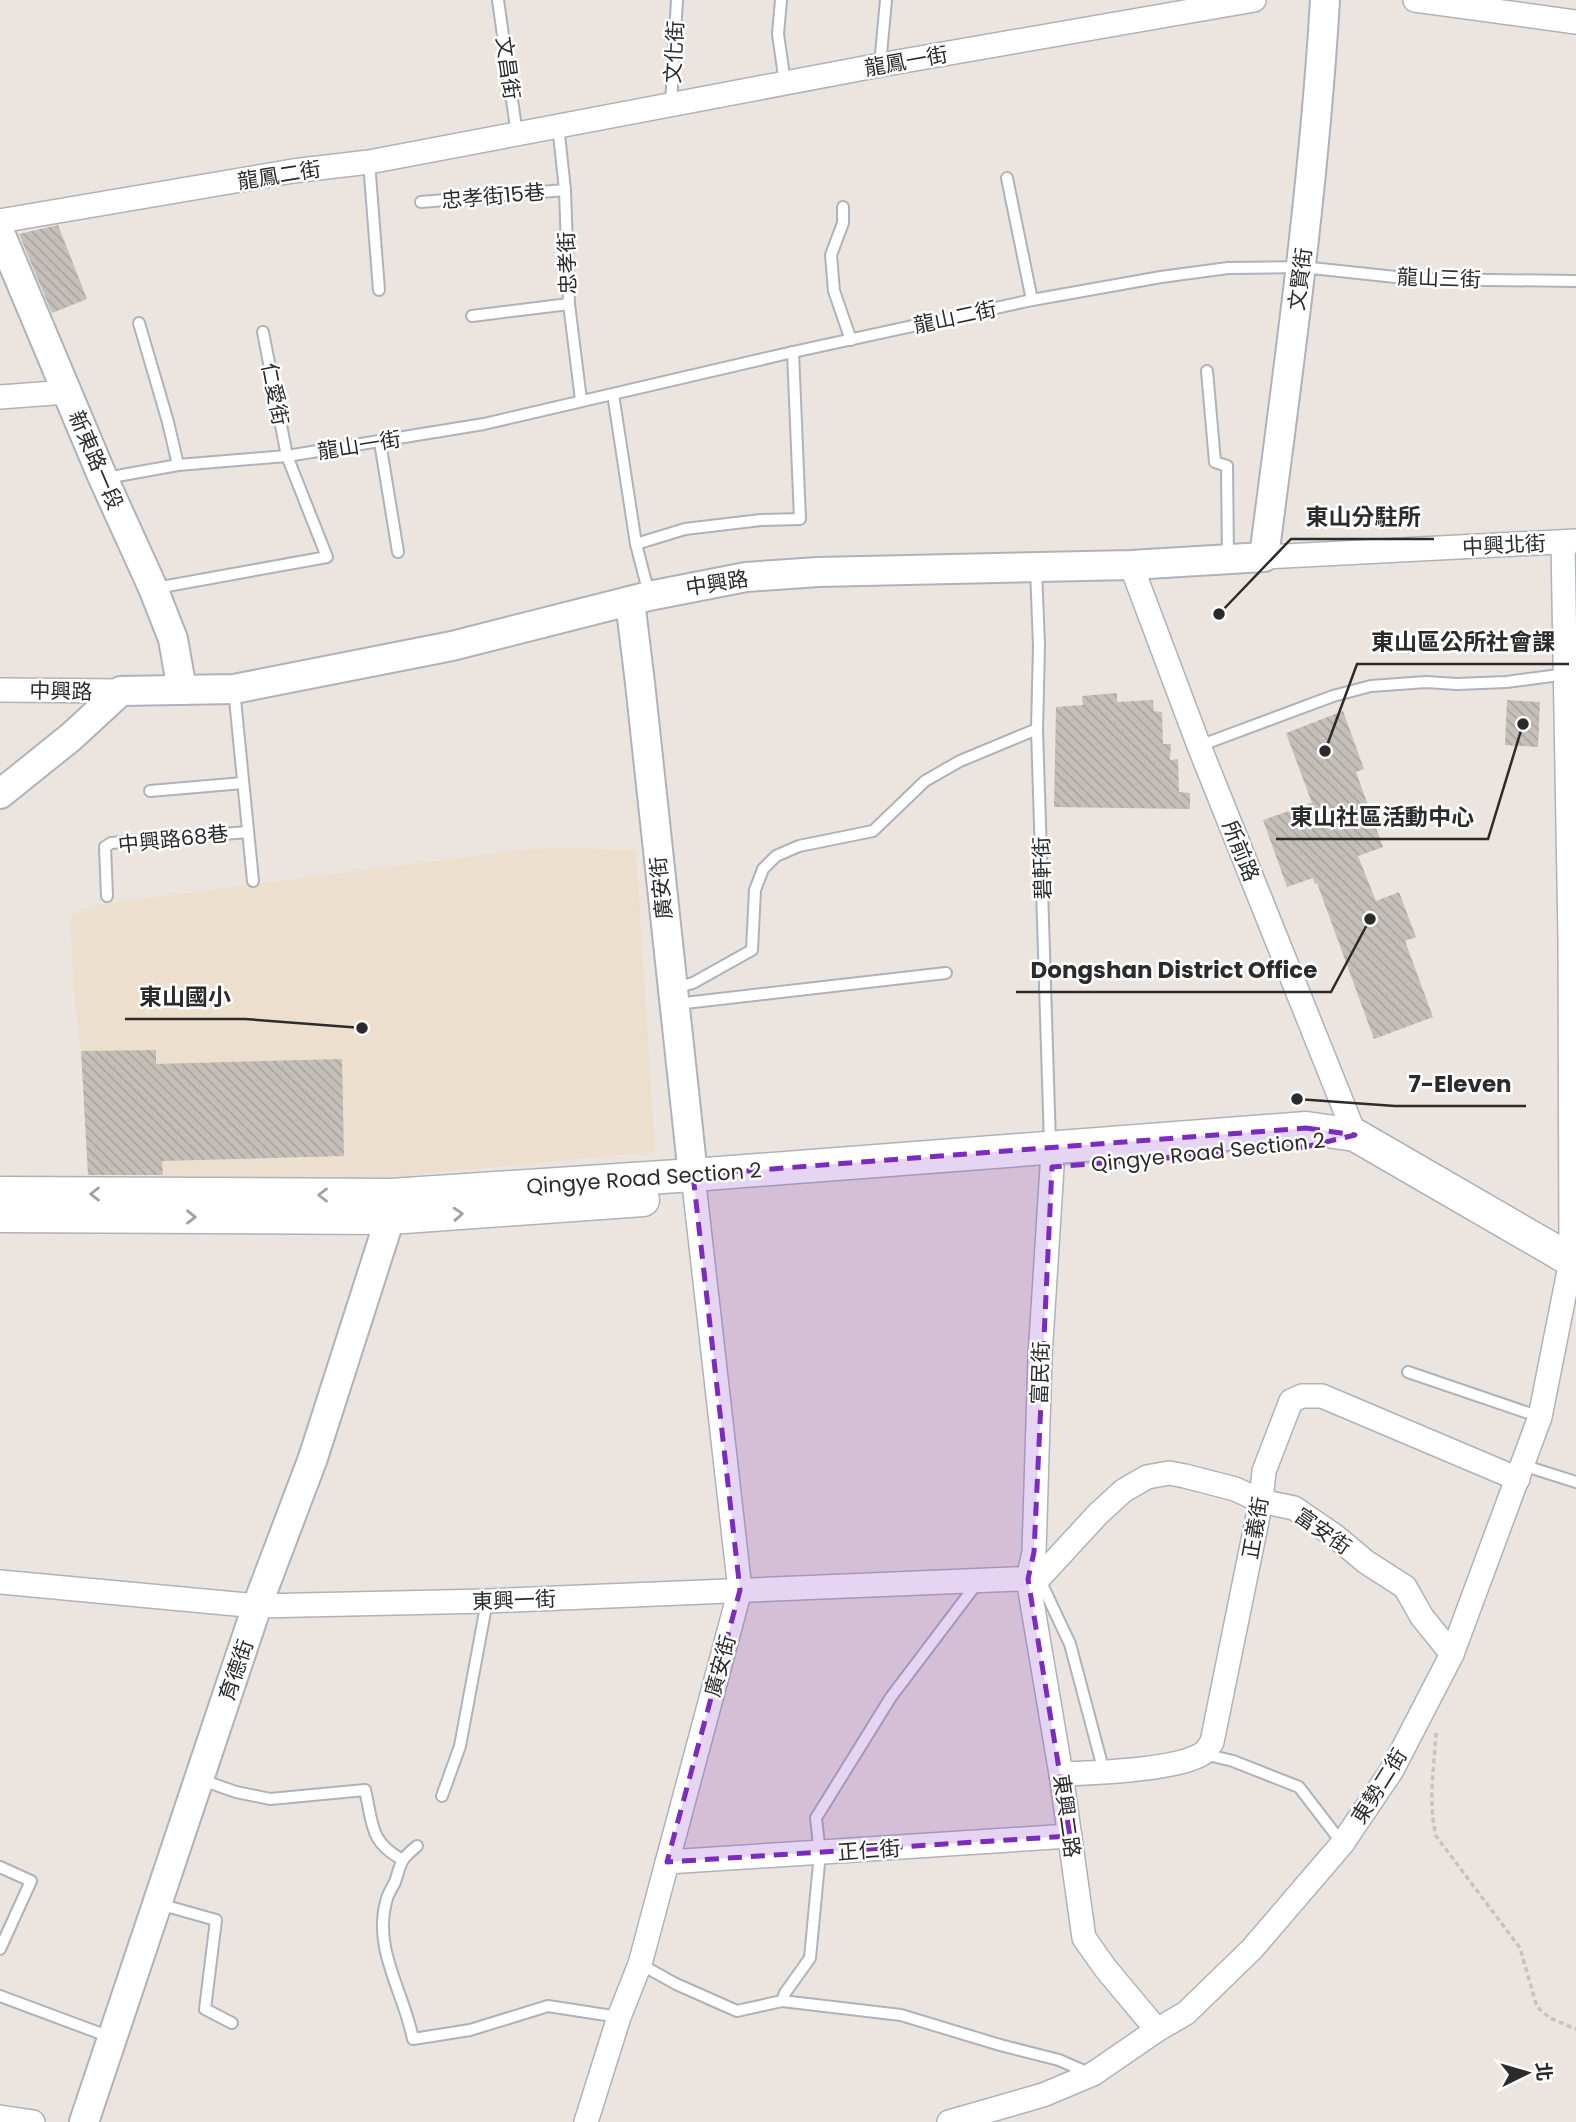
<svg xmlns="http://www.w3.org/2000/svg" width="1576" height="2122" font-family="Poppins,'Noto Sans TC',sans-serif">
<style>
.education{fill:#eddfce}
.building{fill:url(#building-back-hatch)}
.lines{fill:none;stroke-linecap:round;stroke-linejoin:round}
.service-casing{stroke:#aeb2bb;stroke-width:14}
.minor-casing{stroke:#aeb2bb;stroke-width:26}
.tertiary-casing{stroke:#aeb2bb;stroke-width:32}
.secondary-casing{stroke:#aeb2bb;stroke-width:35}
.path{stroke:#c4c4c4;stroke-width:3.5;stroke-dasharray:5 3.5;stroke-linecap:butt}
.service{stroke:#fff;stroke-width:10}
.minor{stroke:#fff;stroke-width:23}
.tertiary{stroke:#fff;stroke-width:28}
.secondary{stroke:#fff;stroke-width:32}
.oneway{stroke:#a0a0a0}
.marked{fill:#7b2cbf;fill-opacity:0.2;stroke:#7b2cbf;stroke-width:5;stroke-dasharray:14 9;stroke-linejoin:round}
.labels{text-anchor:middle;dominant-baseline:central;stroke-width:5;stroke-linejoin:round;paint-order:stroke}
.street-label{font-size:21px;fill:#2b2b2b;stroke:#fff}
.leader{fill:none;stroke:#2b2b2b;stroke-width:2.5}
.callout-dot{fill:#2b2b2b;stroke:#fff;stroke-width:2.5}
.callout-label{font-size:23px;text-anchor:middle;font-weight:bold;fill:#2b2b2b;stroke:#fff;stroke-width:5;stroke-linejoin:round;paint-order:stroke}
</style>
<defs>
<pattern id="building-back-hatch" width="6" height="6" patternUnits="userSpaceOnUse" patternTransform="scale(1.75)"><rect width="6" height="6" fill="#c5bfb9"/><path d="M-1 5l2 2M0 0l6 6M5-1l2 2" fill="none" stroke="#a9a49f"/></pattern>
</defs>
<rect width="100%" height="100%" fill="#ece4de"/>
<path class="education" d="M571 848 636 850 655 1152 379 1178 163 1182 156 1050 81 1051 75 1005 70 917 101 904 527 849Z"/>
<g class="building">
<path d="M58 225 87 299 52 313 19 234Z"/>
<path d="M1117 693V702L1153 700 1154 711 1162 712 1163 744H1171L1170 760 1178 759 1179 792 1190 793V809L1054 807 1056 707 1083 705 1082 696Z"/>
<path d="M1507 700 1540 702 1538 747 1505 745Z"/>
<path d="M1343 711 1364 769 1356 772 1383 847 1358 856 1376 901 1399 892 1416 937 1405 941 1433 1017 1374 1039 1317 883 1315 884 1313 878 1287 887 1263 820 1312 803 1286 733Z"/>
<path d="M156 1050V1064L342 1059 344 1156 162 1161 163 1175H88L81 1051Z"/>
</g>
<g class="lines">
<defs>
<g id="service">
<path d="M498 0 517 135"/>
<path d="M781 0 778 34 785 83"/>
<path d="M880 65 886 0"/>
<path d="M671 104 677 0"/>
<path d="M558 125 565 190 569 304 581 400"/>
<path d="M369 162 379 290"/>
<path d="M1007 178 1032 300"/>
<path d="M421 202 565 190"/>
<path d="M843 207V223L831 255 834 291 851 340"/>
<path d="M472 316 569 304"/>
<path d="M139 323 168 422 178 465"/>
<path d="M1207 371 1215 462 1227 466 1228 559"/>
<path d="M613 394 636 544 649 594"/>
<path d="M380 442 398 552"/>
<path d="M106 478 178 465 287 456 484 424 793 352 1032 300 1161 277 1228 268 1302 267 1414 279 1576 281"/>
<path d="M636 544 685 529 761 520 800 519 793 352"/>
<path d="M1036 569 1039 646 1037 729 1050 1144"/>
<path d="M156 588 327 557 287 456 263 332"/>
<path d="M234 689 253 881"/>
<path d="M1199 746 1333 696 1371 686 1426 682 1457 684 1506 682 1567 674"/>
<path d="M150 791 243 783"/>
<path d="M107 896 105 847 111 843 248 832"/>
<path d="M674 988 693 983 752 950 755 890 763 869 776 856 799 846 873 831 925 781 960 761 1037 729"/>
<path d="M676 1004 946 973"/>
<path d="M1408 1372 1540 1417"/>
<path d="M1522 1465 1576 1482"/>
<path d="M1039 1578 1070 1644 1104 1772"/>
<path d="M1204 1754 1233 1761 1299 1787 1342 1843"/>
<path d="M202 1780 236 1792 270 1799 365 1790C373 1823 369 1841 401 1859"/>
<path d="M442 1796 460 1746 487 1601"/>
<path d="M417 1846C399 1861 402 1861 395 1882 392 1888 387 1895 386 1902 373 1949 404 1993 413 2039L470 2030 548 2006 619 2017"/>
<path d="M0 1867 31 1881 0 1949"/>
<path d="M159 1904 216 1920 205 2009 232 2023"/>
<path d="M640 1964 676 1984 737 2011 782 2001 785 1993 810 1958 820 1853 816 1818 891 1697 978 1582"/>
<path d="M0 1996 110 2037"/>
<path d="M782 2001 901 2015 1000 2045 1059 2060 1091 2074"/>
</g>
<g id="minor">
<path d="M1415 0 1576 22"/>
<path d="M0 221 293 171 369 162 880 65 1254 0"/>
<path d="M0 397 67 392"/>
<path d="M1264 557 1576 541"/>
<path d="M1131 565 1199 746 1355 1135"/>
<path d="M0 690 121 691"/>
<path d="M1052 1167 1040 1357 1034 1552 1028 1579 1061 1774 1084 1938 1106 1969 1157 2030"/>
<path d="M0 1582 257 1606 487 1601 1039 1578 1098 1514 1123 1491 1147 1477 1169 1473 1185 1476 1235 1489 1261 1501 1294 1508 1335 1536 1366 1562 1405 1587 1422 1617 1452 1654"/>
<path d="M1061 1774C1094 1773 1176 1770 1202 1754 1206 1752 1209 1746 1212 1742L1261 1501 1264 1471 1291 1401 1302 1396H1322L1518 1479"/>
<path d="M667 1862 1070 1836"/>
<path d="M0 2117 33 2122"/>
<path d="M586 2122 619 2017 640 1964 740 1590 693 1175"/>
<path d="M949 2122 1043 2095 1093 2074 1157 2030 1186 2013 1252 1949 1342 1844 1392 1770 1452 1654 1540 1417 1571 1261 1570 939 1563 542"/>
</g>
<g id="tertiary">
<path d="M0 233 103 478 153 588 173 639 182 690"/>
<path d="M630 601 640 683 693 1175"/>
<path d="M0 794 71 737 121 691 234 689 452 646 649 596 746 577 818 572 1131 565 1264 557C1288 371 1314 187 1325 0"/>
<path d="M84 2122 257 1606 313 1458 390 1218 391 1199"/>
</g>
<g id="secondary">
<path d="M0 1193 391 1195 693 1175 1306 1128 1355 1135 1576 1263"/>
<path d="M0 1216 390 1218 643 1200"/>
</g>
</defs>
<use href="#service" class="service-casing"/>
<use href="#minor" class="minor-casing"/>
<use href="#tertiary" class="tertiary-casing"/>
<use href="#secondary" class="secondary-casing"/>
<path class="path" d="M1436 1733C1434 1767 1428 1803 1436 1836L1520 1948 1537 2007 1550 2018 1576 2029"/>
<use href="#service" class="service"/>
<use href="#minor" class="minor"/>
<use href="#tertiary" class="tertiary"/>
<use href="#secondary" class="secondary"/>
</g>
<defs><path id="oneway-chevron" d="M-2-3.5L2.5 0L-2 3.5" fill="none" stroke-width="1.6" stroke-linecap="round" stroke-linejoin="round" transform="scale(1.75)"/></defs>
<g class="oneway">
<use href="#oneway-chevron" transform="translate(95 1194) rotate(-180)"/>
<use href="#oneway-chevron" transform="translate(323 1195) rotate(-180)"/>
<use href="#oneway-chevron" transform="translate(458 1214) rotate(-4)"/>
<use href="#oneway-chevron" transform="translate(191 1217) rotate(1)"/>
</g>
<path class="marked" d="M1306 1128 1355 1135 1305 1147 1052 1167 1034 1552 1028 1579 1070 1836 667 1862 740 1590 693 1175Z"/>
<g class="labels">
<g class="street-label">
<text transform="translate(674 52) rotate(-87)">文化街</text>
<text transform="translate(906 61) rotate(-10)">龍鳳一街</text>
<text transform="translate(508 68) rotate(82)">文昌街</text>
<text transform="translate(279 175) rotate(-9)">龍鳳二街</text>
<text transform="translate(493 196) rotate(-5)">忠孝街15巷</text>
<text transform="translate(567 263) rotate(-92)">忠孝街</text>
<text transform="translate(1439 278) rotate(2)">龍山三街</text>
<text transform="translate(1300 279) rotate(-83)">文賢街</text>
<text transform="translate(955 317) rotate(-12)">龍山二街</text>
<text transform="translate(275 394) rotate(79)">仁愛街</text>
<text transform="translate(359 445) rotate(-9)">龍山一街</text>
<text transform="translate(96 460) rotate(67)">新東路一段</text>
<text transform="translate(1504 545) rotate(-3)">中興北街</text>
<text transform="translate(717 583) rotate(-9)">中興路</text>
<text transform="translate(61 691) rotate(1)">中興路</text>
<text transform="translate(173 839) rotate(-6)">中興路68巷</text>
<text transform="translate(1241 851) rotate(68)">所前路</text>
<text transform="translate(1042 868) rotate(-92)">碧軒街</text>
<text transform="translate(661 888) rotate(-96)">廣安街</text>
<text transform="translate(1208 1152) rotate(-6)">Qingye Road Section 2</text>
<text transform="translate(644 1178) rotate(-4)">Qingye Road Section 2</text>
<text transform="translate(1040 1373) rotate(-88)">富民街</text>
<text transform="translate(1255 1528) rotate(-80)">正義街</text>
<text transform="translate(1323 1531) rotate(35)">富安街</text>
<text transform="translate(514 1600) rotate(-2)">東興一街</text>
<text transform="translate(720 1666) rotate(-75)">廣安街</text>
<text transform="translate(236 1670) rotate(-71)">育德街</text>
<text transform="translate(1379 1786) rotate(-58)">東勢二街</text>
<text transform="translate(1067 1816) rotate(82)">東興二路</text>
<text transform="translate(869 1850) rotate(-4)">正仁街</text>
</g>
</g>
<path class="leader" d="M1219 614L1291 539H1434M1325 751L1357 664H1569M1523 724L1488 839H1276M1370 919L1331 992H1016M362 1028L245 1019H125M1297 1099L1395 1106H1526"/>
<g class="callout-dot">
<circle cx="1219" cy="614" r="7"/>
<circle cx="1325" cy="751" r="7"/>
<circle cx="1523" cy="724" r="7"/>
<circle cx="1370" cy="919" r="7"/>
<circle cx="362" cy="1028" r="7"/>
<circle cx="1297" cy="1099" r="7"/>
</g>
<g class="callout-label">
<text x="1363" y="525">東山分駐所</text>
<text x="1463" y="650">東山區公所社會課</text>
<text x="1382" y="825">東山社區活動中心</text>
<text x="1174" y="978">Dongshan District Office</text>
<text x="185" y="1005">東山國小</text>
<text x="1460" y="1092">7-Eleven</text>
</g>
<g transform="translate(1527 2073) rotate(85)" stroke="#ffffff" stroke-width="5" paint-order="stroke">
<path d="M0-5L12 26L0 18L-12 26Z" fill="#2b2b2b"/>
<text y="-10" font-size="19" font-weight="bold" text-anchor="middle" fill="#2b2b2b">北</text>
</g>
</svg>
